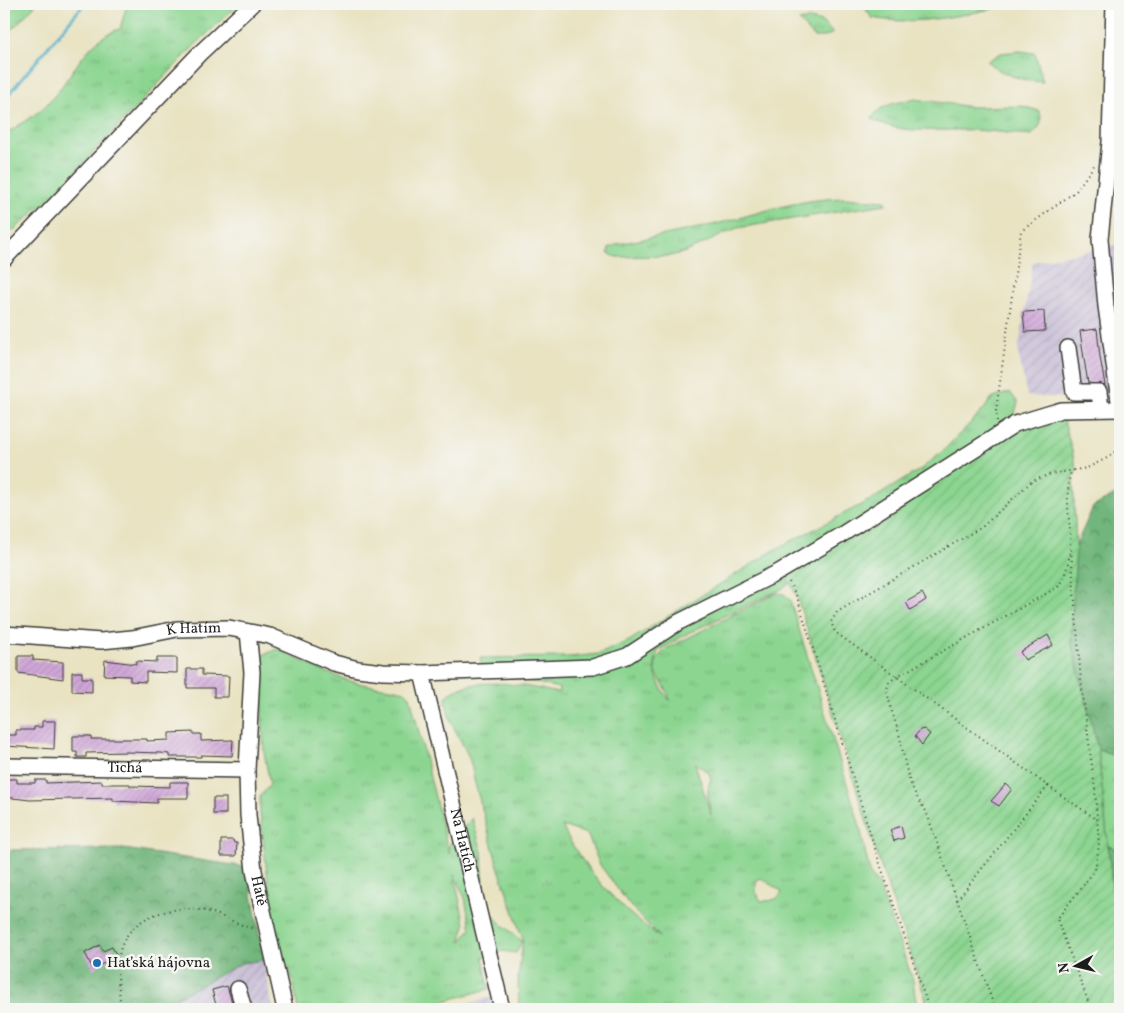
<svg xmlns="http://www.w3.org/2000/svg" width="1124" height="1013" font-family="Vollkorn,serif">
<style>
.industrial{fill:url(#industrial-furrows)}
.grass{fill:url(#grass-tufts);stroke:#547856;fill-rule:evenodd}
.forest{fill:url(#forest-crowns);stroke:#46694c}
.garden{fill:url(#garden-furrows);stroke:#547856}
.lines{fill:none;stroke-linecap:round;stroke-linejoin:round}
.stream{stroke:#49afc8;stroke-width:3}
.building{fill:url(#building-hatch)}
.minor-casing{stroke:#3b3a35;stroke-width:18}
.path{stroke:#3b3a35;stroke-width:2;stroke-dasharray:1 4;stroke-linecap:butt}
.minor{stroke:#fff;stroke-width:15}
.poi-dot{fill:#1f6fb2;stroke:#f6f6f2;stroke-width:2}
.labels{text-anchor:middle;dominant-baseline:central;stroke-width:5;stroke-linejoin:round;paint-order:stroke}
.street-label{font-size:15px;fill:#1c1c1c;stroke:#f6f6f2}
.poi-label{font-size:15px;fill:#1c1c1c;stroke:#f6f6f2;text-anchor:start}
</style>
<defs>
<pattern id="industrial-furrows" width="10" height="10" patternUnits="userSpaceOnUse" patternTransform="scale(1.25)"><rect width="10" height="10" fill="#c9bfd7"/><path d="M-1 1l2-2M0 10L10 0M9 11l2-2" fill="none" stroke="#aca4b8"/></pattern>
<pattern id="grass-tufts" width="24" height="20" patternUnits="userSpaceOnUse" patternTransform="scale(1.25)"><rect width="24" height="20" fill="#8cd591"/><path d="M3 7l-1-3M5 7V3M7 7l1-3M15 17l-1-3M17 17v-4M19 17l1-3" fill="none" stroke="#78b67c"/></pattern>
<pattern id="forest-crowns" width="20" height="18" patternUnits="userSpaceOnUse" patternTransform="scale(1.25)"><rect width="20" height="18" fill="#71b67b"/><path d="M2 6a3 3 0 1 1 6 0M12 15a3 3 0 1 1 6 0" fill="none" stroke="#5c9364"/></pattern>
<pattern id="garden-furrows" width="10" height="10" patternUnits="userSpaceOnUse" patternTransform="scale(1.25)"><rect width="10" height="10" fill="#8cd591"/><path d="M-1 1l2-2M0 10L10 0M9 11l2-2" fill="none" stroke="#78b67c"/></pattern>
<pattern id="building-hatch" width="6" height="6" patternUnits="userSpaceOnUse" patternTransform="scale(1.25)"><rect width="6" height="6" fill="#d0a7d8"/><path d="M-1 1l2-2M0 6l6-6M5 7l2-2" fill="none" stroke="#b28fb9"/></pattern>
</defs>
<rect width="100%" height="100%" fill="#f6f6f2"/>
<filter id="ink" filterUnits="userSpaceOnUse"><feTurbulence type="fractalNoise" baseFrequency=".02" numOctaves="2"/><feDisplacementMap in="SourceGraphic" scale="10" xChannelSelector="R" yChannelSelector="G"/><feConvolveMatrix kernelMatrix="1 2 1 2 8 2 1 2 1" color-interpolation-filters="sRGB"/></filter>
<filter id="wash" filterUnits="userSpaceOnUse"><feTurbulence type="fractalNoise" baseFrequency=".0096" numOctaves="4" result="noise"/><feDisplacementMap in="SourceGraphic" scale="20" xChannelSelector="R" yChannelSelector="G"/><feGaussianBlur stdDeviation="1.12" result="paint"/><feColorMatrix in="noise" values="0 0 0 0 0 0 0 0 0 0 0 0 0 0 0 0 0 1.4 0 .05"/><feComposite in="paint" operator="in"/></filter>
<g filter="url(#wash)">
<rect width="100%" height="100%" fill="#e9e3c2"/>
<g class="industrial">
<path d="M1120 244V386L1108 388 1109 400 1027 396 1018 352 1033 262Z"/>
<path d="M264 960 273 1009H167L165 1004 242 963Z"/>
<path d="M491 997 495 1009H451Z"/>
</g>
<g class="grass">
<path d="M4 4H36L4 38Z"/>
<path d="M127 4H239L195 45 49 199 14 230 4 232V135C18 125 36 116 48 103 71 80 86 38 120 29Z"/>
<path d="M862 4H1016C969 13 920 27 872 18Z"/>
<path d="M810 19 822 22 833 33 825 37H814L799 21Z"/>
<path d="M1020 51 1035 53 1043 82C1024 81 1001 75 987 61L1001 53Z"/>
<path d="M915 99 972 107 1022 106 1039 111C1044 122 1040 127 1032 135 1010 134 988 130 967 130 936 129 900 135 872 119 879 104 900 102 915 99Z"/>
<path d="M844 198 886 201V204L737 228 686 252 670 256 616 257 608 253 609 248 618 244C653 237 689 231 724 222 766 211 799 199 844 198Z"/>
<path d="M1010 392 1018 403 1005 443 842 544 780 590 688 633 658 651C651 671 658 684 670 701 666 677 641 672 666 649L776 593 784 594 790 600 859 823 870 874 878 884 913 980 915 996 920 1009H519L518 978 523 940 497 863 473 776C471 747 446 727 446 697 471 673 527 686 558 693L559 688 483 671 480 658 568 657 599 654 629 641 776 549 876 497 921 469 943 451 984 409 991 399ZM695 763 709 773 711 779C705 792 709 802 711 815ZM562 826 587 834 600 865 631 907 660 937C622 912 582 867 562 826ZM761 878 782 892C778 901 769 901 761 901L756 892V881Z"/>
<path d="M278 649C305 663 332 677 362 684 376 687 391 687 405 691L410 696 449 854V845L472 818 482 852 485 904 498 921 522 941 516 953 503 951 483 957 489 989 429 1005 425 1009H298L292 977 275 936 271 910 272 900 268 882 260 814V796L270 785 264 752 262 714 263 655ZM454 875 465 898 471 929 460 942 465 925Z"/>
<path d="M1098 749 1120 757V850L1108 846Z"/>
</g>
<g class="forest">
<path d="M1120 492V757L1098 749 1071 642 1076 545 1093 507Z"/>
<path d="M1108 846 1120 850V963Z"/>
<path d="M124 849 247 867 264 960 242 963 165 1004 167 1009H4V856L11 850Z"/>
</g>
<path class="garden" d="M1061 410 1077 470 1073 477 1076 545 1071 642 1098 749 1120 963V1009H929L876 852 797 597 789 581 779 572 999 433Z"/>
<g class="lines">
<path class="stream" d="M4 100 84 4"/>
</g>
<g id="blocks">
<g class="building">
<path d="M1044 311 1045 331 1025 332 1023 312Z"/>
<path d="M1097 329 1100 357 1105 385 1088 383 1084 359 1080 331Z"/>
<path d="M922 593 926 600 910 610 906 602Z"/>
<path d="M1048 635 1053 645 1025 660 1020 652Z"/>
<path d="M18 656H33V660L63 662V679L18 673Z"/>
<path d="M157 658H177V673L146 672V682L130 681V676L104 675 105 660 136 664V661L157 662Z"/>
<path d="M187 669H202V675L229 676 228 697H214V688H187Z"/>
<path d="M72 672H82V678H92V692L72 691Z"/>
<path d="M42 721H55L54 749 4 746V735H16V730H34V727H42Z"/>
<path d="M924 729 930 734 922 745 915 736 920 730Z"/>
<path d="M193 732V734H201V741L233 740 232 756 201 755V757H169V754L161 753 127 752 86 753V757H77V752H73V736H91V739H147V741L169 740V733Z"/>
<path d="M4 779H17V783H35V780H46V783L102 781V784H130V786L170 787V782H188V798H157V803L113 801V798L30 800 4 797Z"/>
<path d="M1006 784 1012 789 999 806 991 801Z"/>
<rect x="213" y="798" width="13" height="16"/>
<path d="M901 826 904 838 894 841 890 830Z"/>
<path d="M221 840H233L234 843H237L236 856H221Z"/>
<path d="M100 945 103 951 112 947 117 956 93 969 85 953Z"/>
<path d="M227 986 234 1009H217L212 990Z"/>
</g>
</g>
</g>
<g filter="url(#ink)">
<use href="#blocks" fill-opacity="0" stroke="#3b3a35" stroke-width="1"/>
<g class="lines">
<defs>
<g id="minor">
<path d="M1114 4 1110 142 1100 239 1106 306 1120 408"/>
<path d="M4 259 199 54 252 4"/>
<path d="M1068 348 1074 392H1099L1101 409"/>
<path id="s1" d="M248 632 252 672 247 770 248 815 254 871 285 1009"/>
<path id="s2" d="M4 634 101 641 132 638 177 629 229 628 270 636 334 663 358 669 383 672 422 673 593 667 627 656 679 622 779 572 841 535 1015 424 1061 410 1120 409"/>
<path id="s3" d="M422 673 502 1009"/>
<path id="s4" d="M4 766 247 770"/>
<path d="M238 989 244 1009"/>
</g>
</defs>
<use href="#minor" class="minor-casing"/>
<g class="path">
<path d="M997 421 996 411 1021 231 1076 191 1095 164"/>
<path d="M1071 550 1081 681 1095 789 1099 845 1095 870 1057 919 1091 1009"/>
<path d="M789 582 797 597 876 852 929 1009"/>
<path d="M1048 786 1096 819"/>
<path d="M957 900 1048 786 835 632 831 622 837 612 982 527 1032 481 1051 474 1087 468 1109 457 1119 448 1120 442"/>
<path d="M121 1009C119 991 116 970 120 951 129 915 174 904 206 911 221 914 241 927 253 928"/>
<path d="M995 1009 926 811C905 782 907 767 899 734 895 719 889 705 887 689L889 682 896 677 1058 587C1083 548 1060 510 1071 472"/>
</g>
<use href="#minor" class="minor"/>
</g>
</g>
<circle class="poi-dot" cx="97" cy="963" r="5"/>
<g class="labels">
<g class="street-label">
<text stroke="none"><textPath href="#s2" startOffset="191">K Hatím</textPath></text>
<text stroke="none"><textPath href="#s4" startOffset="121">Tichá</textPath></text>
<text stroke="none"><textPath href="#s3" startOffset="172">Na Hatích</textPath></text>
<text stroke="none"><textPath href="#s1" startOffset="260">Hatě</textPath></text>
</g>
<g class="poi-label">
<text x="107" y="963">Haťská hájovna</text>
</g>
</g>
<rect width="1124" height="1013" fill="none" stroke="#f6f6f2" stroke-width="20"/>
<g transform="translate(1076 966) rotate(262)" stroke="#f6f6f2" stroke-width="4" paint-order="stroke">
<path d="M0-4L9 19L0 12L-9 19Z" fill="#1c1c1c"/>
<text y="-8" font-size="14" font-weight="bold" text-anchor="middle" fill="#1c1c1c">N</text>
</g>
</svg>
